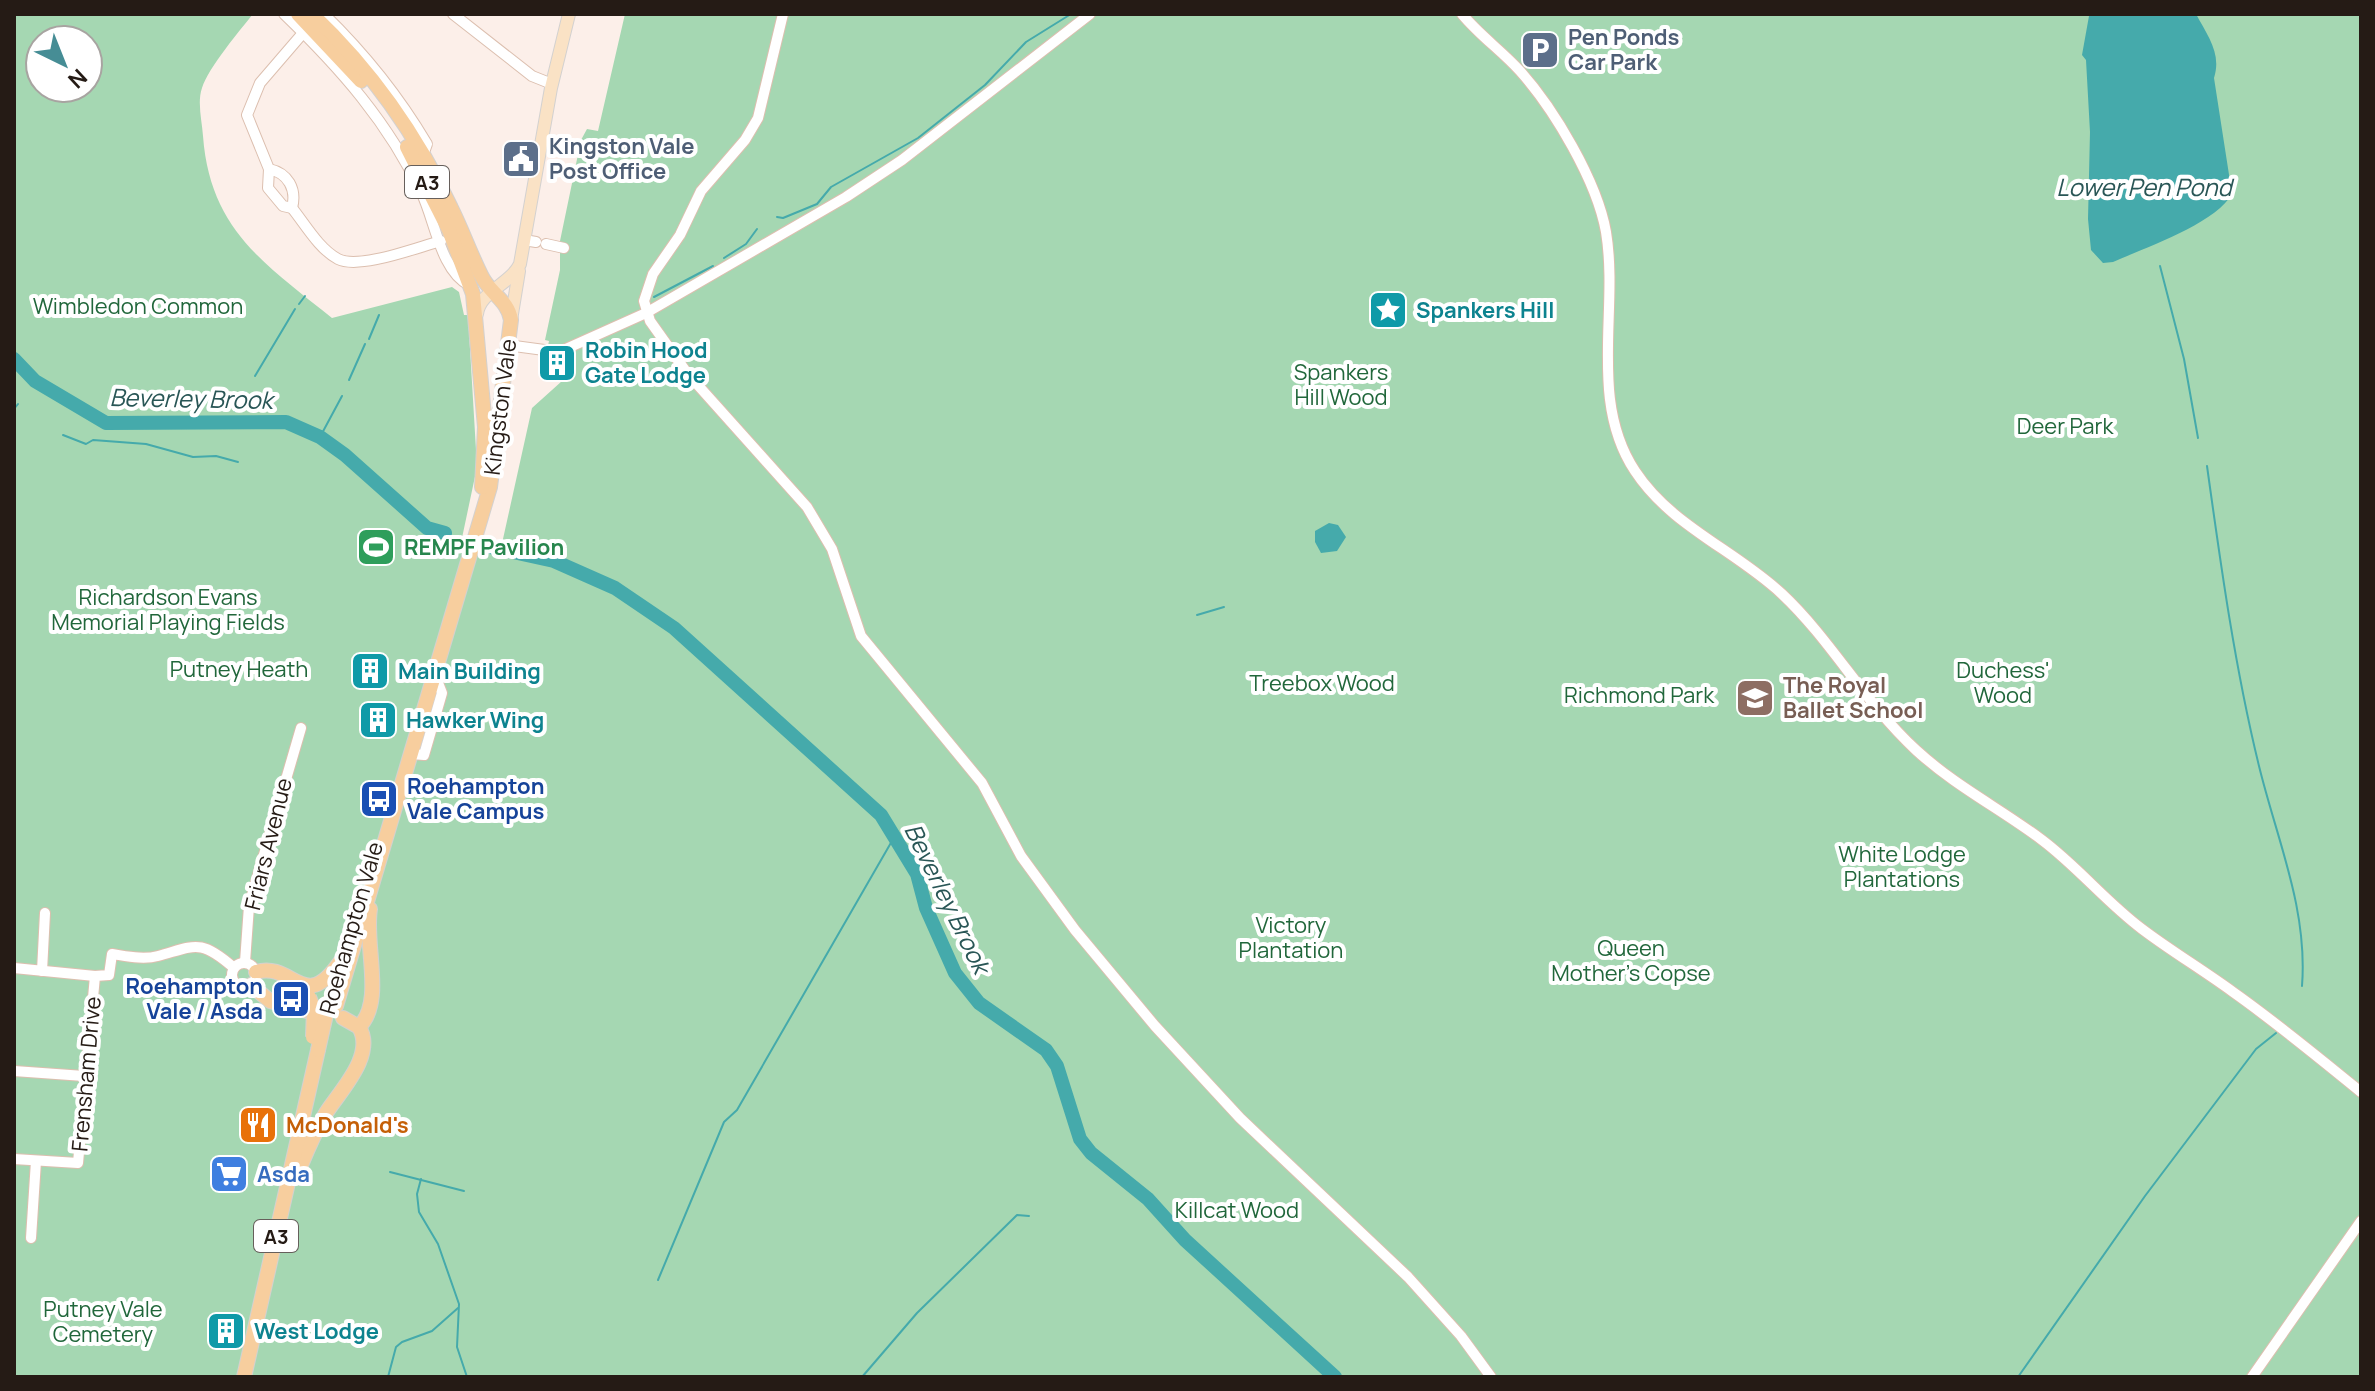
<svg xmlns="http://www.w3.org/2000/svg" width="2375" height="1391" font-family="Manrope,sans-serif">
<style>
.green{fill:#a5d7b2;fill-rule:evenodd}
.water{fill:#45aaab}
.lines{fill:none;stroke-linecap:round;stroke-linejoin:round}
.stream{stroke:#45aaab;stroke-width:2}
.river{stroke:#45aaab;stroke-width:14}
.minor-casing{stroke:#dcbfaf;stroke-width:12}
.major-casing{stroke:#d3d1d0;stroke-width:14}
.highway-casing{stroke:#d3d1d0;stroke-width:16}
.minor{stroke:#fff;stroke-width:10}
.major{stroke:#fae2c5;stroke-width:12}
.highway{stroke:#f7ce9e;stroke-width:14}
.highway-bridge-casing{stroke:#d3d1d0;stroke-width:16;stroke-linecap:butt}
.highway-bridge{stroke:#f7ce9e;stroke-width:14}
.labels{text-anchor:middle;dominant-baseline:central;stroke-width:8;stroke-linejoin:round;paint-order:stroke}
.shield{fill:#fff;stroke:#665f5b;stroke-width:2}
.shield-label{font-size:20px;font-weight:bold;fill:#251b15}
.service-label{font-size:22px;font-weight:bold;fill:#4e5e75;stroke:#fff;text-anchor:start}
.park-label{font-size:22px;fill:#21673b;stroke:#fff}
.culture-label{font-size:22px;font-weight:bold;fill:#0d838f;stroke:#fff;text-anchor:start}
.street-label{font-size:22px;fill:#251b15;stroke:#fff}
.leisure-label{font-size:22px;font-weight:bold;fill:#27864d;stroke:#fff;text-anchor:start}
.education-label{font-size:22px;font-weight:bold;fill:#785e54;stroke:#fff;text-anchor:start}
.transit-label{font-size:22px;font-weight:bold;fill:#164399;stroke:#fff;text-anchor:start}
.food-label{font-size:22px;font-weight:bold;fill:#c56008;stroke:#fff;text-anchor:start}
.shop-label{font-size:22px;font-weight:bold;fill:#366cbe;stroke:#fff;text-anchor:start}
.water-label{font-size:24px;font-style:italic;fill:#295656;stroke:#fff}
</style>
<rect width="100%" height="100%" fill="#fcefe9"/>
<path class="green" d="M14 14H253C241 29 208 68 202 88 197 102 202 121 203 136 210 230 265 264 332 318L452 287 459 292 464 315H468L477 467 462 538 501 548 532 408 562 381 566 358 546 355 549 341 545 340 560 270V241L581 140 587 129 598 131 625 14H2361V1377H14ZM40 40H88V88H40Z"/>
<g class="water">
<path d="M2104 14H2196C2207 35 2222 53 2214 78L2232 194C2215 224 2144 248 2113 262L2103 263 2091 250 2088 219 2090 132 2086 60 2082 55 2089 16Z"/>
<path d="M1329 523 1338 525 1346 537 1337 551 1321 553 1315 542V531Z"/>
</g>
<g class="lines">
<g class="stream">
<path d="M777 217 783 218 817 204 831 187 918 138 985 85 1026 42 1071 14"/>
<path d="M724 258 746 244 757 229"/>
<path d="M2160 266 2184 359 2198 438"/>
<path d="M654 297 713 266"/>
<path d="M299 304 305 296"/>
<path d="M369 339 379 315"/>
<path d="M255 376 295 309"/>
<path d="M349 380 365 344"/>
<path d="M14 409 18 404"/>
<path d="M235 411 245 392"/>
<path d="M63 435 86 444 93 440 146 444 193 457 216 456 238 462"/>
<path d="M320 437 342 396"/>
<path d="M2207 466C2221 567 2235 668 2259 766 2277 840 2308 909 2302 986"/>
<path d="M1197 615 1224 607"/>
<path d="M390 1172 464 1191"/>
<path d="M421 1179 417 1194 419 1212 438 1244 459 1304 457 1347 467 1377"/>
<path d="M658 1280 724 1122 737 1110 896 834"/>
<path d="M388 1377 396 1347 402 1342 432 1331 458 1308"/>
<path d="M862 1377 917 1313 1017 1215 1029 1216"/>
<path d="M2018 1377 2145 1196 2256 1049 2276 1033"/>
</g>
<g class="river">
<path d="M14 359 35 381 106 423 286 422 320 437 345 455 427 528 445 533"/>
<path d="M490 547 554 561 615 588 674 628 881 815 917 874 926 908 955 973 979 1003 1046 1050 1057 1066 1080 1139 1091 1153 1148 1199 1185 1240 1335 1377"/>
</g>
<defs>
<g id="minor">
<path d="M284 14C340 68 389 123 422 194 435 221 441 271 469 285"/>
<path d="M324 14C364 53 398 95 427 144L423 155"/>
<path d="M453 14 532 76 552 84"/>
<path d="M783 14 758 118 745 140 701 191 680 235 653 274 644 301 650 321 687 373 807 507 832 549 861 636 982 783 1021 856 1075 930 1155 1026 1240 1118 1408 1277 1461 1336 1491 1377"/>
<path d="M1462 14C1479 35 1502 51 1520 71 1554 109 1597 181 1606 232 1619 311 1588 400 1635 471 1671 526 1735 550 1782 594 1832 641 1864 702 1916 750 1955 786 2001 809 2042 840 2078 867 2106 902 2142 929 2171 951 2203 970 2233 992 2277 1023 2319 1058 2361 1092"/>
<path d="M269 169C288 173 297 189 292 208L283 206 268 188 269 169 247 115 260 83 303 33"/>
<path d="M292 208C305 224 319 249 338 259 359 270 418 247 441 241"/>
<path d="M524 240 536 242"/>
<path d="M546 244 564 248"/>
<path d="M507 345 559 352 646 313 846 197 902 160 1090 14"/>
<path d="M412 754 424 755 442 693 435 675"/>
<path d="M245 962 249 906 301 728"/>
<circle cx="244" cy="975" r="12"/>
<path d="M14 968 95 976"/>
<path d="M42 971 45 913"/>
<path d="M14 1071 84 1076"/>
<path d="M14 1159 78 1163 95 976 109 975 112 954C126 956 143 960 158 956 195 946 200 938 234 968"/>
<path d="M31 1238 36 1161"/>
<path d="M2252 1377 2361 1221"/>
</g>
<g id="major">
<path d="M477 314C480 291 510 285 520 264L551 88 569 14"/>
<path d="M511 320 519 271"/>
</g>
<g id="highway">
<path d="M298 14 361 81"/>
<path d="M312 14C370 69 417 135 451 208 462 230 470 253 481 275 489 293 508 300 511 320L490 487 336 1006"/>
<path d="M407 147 449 230 473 294 485 427 482 487"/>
<path d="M256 972C294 961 303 1015 340 962"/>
<path d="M251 985 270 1001 307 1011"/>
<path d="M359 1027C385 1001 364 946 370 909"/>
<path d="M301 1165C308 1148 316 1130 326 1113 340 1091 376 1055 359 1027L343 1018"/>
<path d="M244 1377 318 1050"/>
</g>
</defs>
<use href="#minor" class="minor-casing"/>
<use href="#major" class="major-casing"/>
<use href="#highway" class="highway-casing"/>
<use href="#minor" class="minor"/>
<use href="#major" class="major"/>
<use href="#highway" class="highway"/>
<defs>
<g id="highway-bridge">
<path d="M309 997 314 1010 313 1037"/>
<path d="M318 1050 329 1001"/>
</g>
</defs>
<use href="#highway-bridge" class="highway-bridge-casing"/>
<use href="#highway-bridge" class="highway-bridge"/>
</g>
<defs>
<symbol id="parking-square" viewBox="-11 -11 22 22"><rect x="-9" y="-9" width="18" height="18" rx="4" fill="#5c6f8a" stroke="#fff"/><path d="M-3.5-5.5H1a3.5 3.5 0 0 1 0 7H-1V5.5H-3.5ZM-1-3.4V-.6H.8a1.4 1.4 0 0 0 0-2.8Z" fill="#fff"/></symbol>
<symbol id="civic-square" viewBox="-11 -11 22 22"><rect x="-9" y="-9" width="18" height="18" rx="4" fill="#5c6f8a" stroke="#fff"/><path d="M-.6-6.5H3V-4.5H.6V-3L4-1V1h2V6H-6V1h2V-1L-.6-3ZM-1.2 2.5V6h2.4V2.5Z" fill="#fff"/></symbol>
<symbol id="sight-square" viewBox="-11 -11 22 22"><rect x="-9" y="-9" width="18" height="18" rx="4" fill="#0f9aa8" stroke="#fff"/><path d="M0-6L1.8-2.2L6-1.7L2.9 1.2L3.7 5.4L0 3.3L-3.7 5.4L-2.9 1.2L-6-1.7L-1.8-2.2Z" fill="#fff"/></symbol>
<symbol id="building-square" viewBox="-11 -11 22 22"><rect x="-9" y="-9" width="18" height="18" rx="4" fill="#0f9aa8" stroke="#fff"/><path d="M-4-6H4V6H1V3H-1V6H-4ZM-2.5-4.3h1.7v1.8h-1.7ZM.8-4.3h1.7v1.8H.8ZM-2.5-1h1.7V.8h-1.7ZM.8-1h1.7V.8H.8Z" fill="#fff"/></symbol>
<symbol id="stadium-square" viewBox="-11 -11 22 22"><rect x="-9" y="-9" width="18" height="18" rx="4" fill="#2e9e5b" stroke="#fff"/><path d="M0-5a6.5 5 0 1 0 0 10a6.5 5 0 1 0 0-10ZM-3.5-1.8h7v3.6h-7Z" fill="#fff"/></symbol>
<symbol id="school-square" viewBox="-11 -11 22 22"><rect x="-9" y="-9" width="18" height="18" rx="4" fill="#8d6e63" stroke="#fff"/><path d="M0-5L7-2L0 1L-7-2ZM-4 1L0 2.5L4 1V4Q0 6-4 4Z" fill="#fff"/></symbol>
<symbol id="bus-square" viewBox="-11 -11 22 22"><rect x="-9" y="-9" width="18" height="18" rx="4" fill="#1a4fb4" stroke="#fff"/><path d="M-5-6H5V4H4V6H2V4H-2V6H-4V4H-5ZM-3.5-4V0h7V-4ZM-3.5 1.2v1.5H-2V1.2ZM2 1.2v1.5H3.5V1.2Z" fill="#fff"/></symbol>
<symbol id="restaurant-square" viewBox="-11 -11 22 22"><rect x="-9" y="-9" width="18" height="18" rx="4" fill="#e8710a" stroke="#fff"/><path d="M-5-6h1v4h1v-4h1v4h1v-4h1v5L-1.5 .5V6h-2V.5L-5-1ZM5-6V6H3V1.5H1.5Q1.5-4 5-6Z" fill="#fff"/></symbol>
<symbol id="supermarket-square" viewBox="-11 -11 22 22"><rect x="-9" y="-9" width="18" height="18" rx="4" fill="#3f7fe0" stroke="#fff"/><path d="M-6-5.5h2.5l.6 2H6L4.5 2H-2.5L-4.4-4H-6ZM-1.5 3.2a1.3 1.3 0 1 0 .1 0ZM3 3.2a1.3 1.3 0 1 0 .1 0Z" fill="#fff"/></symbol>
</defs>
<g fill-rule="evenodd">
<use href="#parking-square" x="1518" y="28" width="44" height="44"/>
<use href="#civic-square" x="499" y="137" width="44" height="44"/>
<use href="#sight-square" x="1366" y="288" width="44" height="44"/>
<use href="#building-square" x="535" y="341" width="44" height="44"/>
<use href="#stadium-square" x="354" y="525" width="44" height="44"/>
<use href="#building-square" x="348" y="649" width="44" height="44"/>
<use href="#school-square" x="1733" y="676" width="44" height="44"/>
<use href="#building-square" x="356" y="698" width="44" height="44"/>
<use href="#bus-square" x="357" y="777" width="44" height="44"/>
<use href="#bus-square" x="269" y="977" width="44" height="44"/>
<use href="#restaurant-square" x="236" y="1103" width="44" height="44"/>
<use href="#supermarket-square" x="207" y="1152" width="44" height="44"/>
<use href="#building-square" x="204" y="1309" width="44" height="44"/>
</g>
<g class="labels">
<g class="shield">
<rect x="405" y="166" width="44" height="32" rx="6"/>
<rect x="254" y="1220" width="44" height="32" rx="6"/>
</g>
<g class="shield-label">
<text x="427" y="182">A3</text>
<text x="276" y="1236">A3</text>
</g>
<g class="service-label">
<text x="1568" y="37">Pen Ponds<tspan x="1568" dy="25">Car Park</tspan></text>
<text x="549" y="146">Kingston Vale<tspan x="549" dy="25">Post Office</tspan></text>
</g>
<g class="park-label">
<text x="138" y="306">Wimbledon Common</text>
<text x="1341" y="372">Spankers<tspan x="1341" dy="25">Hill Wood</tspan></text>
<text x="2065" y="426">Deer Park</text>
<text x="168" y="597">Richardson Evans<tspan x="168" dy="25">Memorial Playing Fields</tspan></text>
<text x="239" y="669">Putney Heath</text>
<text x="2003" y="670">Duchess'<tspan x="2003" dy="25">Wood</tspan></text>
<text x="1322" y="683">Treebox Wood</text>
<text x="1639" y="695">Richmond Park</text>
<text x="1902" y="854">White Lodge<tspan x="1902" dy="25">Plantations</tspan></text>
<text x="1291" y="925">Victory<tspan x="1291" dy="25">Plantation</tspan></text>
<text x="1631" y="948">Queen<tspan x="1631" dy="25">Mother's Copse</tspan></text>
<text x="1237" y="1210">Killcat Wood</text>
<text x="103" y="1309">Putney Vale<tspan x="103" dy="25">Cemetery</tspan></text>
</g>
<g class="culture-label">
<text x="1416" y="310">Spankers Hill</text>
<text x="585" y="350">Robin Hood<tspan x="585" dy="25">Gate Lodge</tspan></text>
<text x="398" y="671">Main Building</text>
<text x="406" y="720">Hawker Wing</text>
<text x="254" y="1331">West Lodge</text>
</g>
<g class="street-label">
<text transform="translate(500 407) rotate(-83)">Kingston Vale</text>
<text transform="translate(268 844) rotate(-76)">Friars Avenue</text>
<text transform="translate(351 928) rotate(-74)">Roehampton Vale</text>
<text transform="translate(86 1074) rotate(-85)">Frensham Drive</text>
</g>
<g class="leisure-label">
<text x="404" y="547">REMPF Pavilion</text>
</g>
<g class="education-label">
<text x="1783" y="685">The Royal<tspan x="1783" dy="25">Ballet School</tspan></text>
</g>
<g class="transit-label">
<text x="407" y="786">Roehampton<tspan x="407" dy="25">Vale Campus</tspan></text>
<text x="263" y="986" text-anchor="end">Roehampton<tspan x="263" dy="25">Vale / Asda</tspan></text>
</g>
<g class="food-label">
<text x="286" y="1125">McDonald's</text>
</g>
<g class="shop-label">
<text x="257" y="1174">Asda</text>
</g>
<g class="water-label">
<text x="2144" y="186">Lower Pen Pond</text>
<text transform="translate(191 398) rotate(1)">Beverley Brook</text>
<text transform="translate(948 898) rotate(64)">Beverley Brook</text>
</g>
</g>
<rect width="2375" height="1391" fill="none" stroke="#251b15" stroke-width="32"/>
<g transform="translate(64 64) rotate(137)"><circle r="38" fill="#ffffff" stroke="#a8a4a1" stroke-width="2"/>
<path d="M0-6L14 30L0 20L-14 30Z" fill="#468d95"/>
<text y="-12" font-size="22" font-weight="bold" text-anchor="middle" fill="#251b15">N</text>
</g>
</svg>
